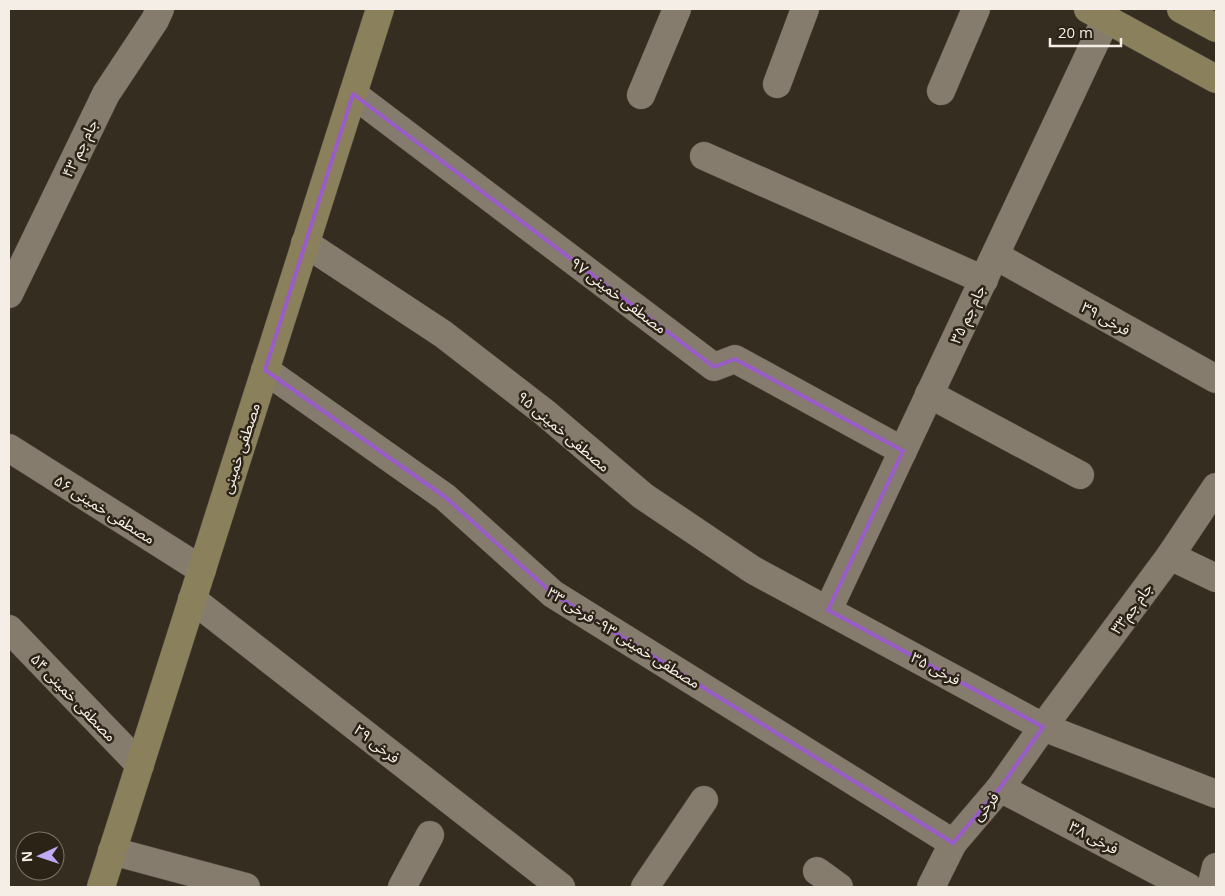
<svg xmlns="http://www.w3.org/2000/svg" width="1225" height="896" font-family="'Open Sans','Noto Sans Arabic',sans-serif">
<style>
.lines{fill:none;stroke-linecap:round;stroke-linejoin:round}
.minor-casing{stroke:#51493f;stroke-width:29}
.tertiary-casing{stroke:#51493f;stroke-width:29}
.secondary-casing{stroke:#51493f;stroke-width:29}
.minor{stroke:#867c6e;stroke-width:28}
.tertiary{stroke:#867c6e;stroke-width:28}
.secondary{stroke:#8a815c;stroke-width:28}
.marked{fill:none;stroke:#995cc9;stroke-width:4;stroke-linejoin:round}
.labels{text-anchor:middle;dominant-baseline:central;stroke-width:5;stroke-linejoin:round;paint-order:stroke}
.street-label{font-size:15px;fill:#f4eee6;stroke:#2c2317}
</style>
<rect width="100%" height="100%" fill="#362d21"/>
<g class="lines">
<defs>
<g id="minor">
<path d="M777 84 805 9"/>
<path d="M941 91 976 9"/>
<path d="M353 94 714 367 735 359 903 451"/>
<path d="M641 95 677 9"/>
<path d="M704 156 984 280"/>
<path d="M305 243 443 334 544 412 643 496 753 570 1043 727 1216 794"/>
<path d="M996 256 1216 379"/>
<path d="M9 294 106 94 155 20 160 9"/>
<path d="M265 370 445 497 553 594 953 843"/>
<path d="M929 394 1080 475"/>
<path d="M9 448 202 570"/>
<path d="M1170 556 1216 578"/>
<path d="M828 610 1106 19"/>
<path d="M9 629 140 765"/>
<path d="M1000 788 1188 887"/>
<path d="M112 851 246 887"/>
<path d="M817 871 839 887"/>
<path d="M402 887 430 835"/>
<path d="M645 887 704 800"/>
<path d="M1211 887 1216 867"/>
</g>
<g id="tertiary">
<path d="M192 599 561 887"/>
<path d="M931 887 953 843 1000 788 1043 727 1170 556 1216 487"/>
</g>
<g id="secondary">
<path d="M1088 9 1216 79"/>
<path d="M1181 9 1216 28"/>
<path d="M101 887 380 9"/>
</g>
</defs>
<use href="#minor" class="minor-casing"/>
<use href="#tertiary" class="tertiary-casing"/>
<use href="#secondary" class="secondary-casing"/>
<use href="#minor" class="minor"/>
<use href="#tertiary" class="tertiary"/>
<use href="#secondary" class="secondary"/>
</g>
<path class="marked" d="M353 94 714 367 735 359 903 451 828 610 1043 727 1000 788 953 843 553 594 445 497 265 370Z"/>
<g class="labels">
<g class="street-label">
<text transform="translate(79 148) rotate(-64)">جام جم ۴۳</text>
<text transform="translate(619 295) rotate(37)">مصطفی خمینی ۹۷</text>
<text transform="translate(967 314) rotate(-65)">جام جم ۳۵</text>
<text transform="translate(1106 318) rotate(29)">فرخی ۳۹</text>
<text transform="translate(564 431) rotate(40)">مصطفی خمینی ۹۵</text>
<text transform="translate(240 448) rotate(-72)">مصطفی خمینی</text>
<text transform="translate(105 509) rotate(32)">مصطفی خمینی ۵۶</text>
<text transform="translate(1131 608) rotate(-54)">جام جم۳۳</text>
<text transform="translate(624 637) rotate(32)">مصطفی خمینی ۹۳- فرخی ۳۳</text>
<text transform="translate(936 668) rotate(28)">فرخی ۳۵</text>
<text transform="translate(74 697) rotate(46)">مصطفی خمینی ۵۴</text>
<text transform="translate(377 743) rotate(38)">فرخی ۲۹</text>
<text transform="translate(985 806) rotate(-50)">فرخی</text>
<text transform="translate(1094 837) rotate(28)">فرخی ۳۸</text>
</g>
</g>
<rect width="1225" height="896" fill="none" stroke="#f4eee6" stroke-width="20"/>
<g transform="translate(40 856) rotate(267)"><circle r="24" fill="#2c2317" stroke="#7c746a"/>
<path d="M0-4L9 19L0 12L-9 19Z" fill="#c0a8f4"/>
<text y="-8" font-size="14" font-weight="bold" text-anchor="middle" fill="#f4eee6">N</text>
</g>
<path d="M1050 38v8h71v-8" fill="none" stroke="#f4eee6" stroke-width="2.5"/>
<text x="1058" y="38" font-size="15" fill="#f4eee6" stroke="#2c2317" stroke-width="4" paint-order="stroke">20 m</text>
</svg>
